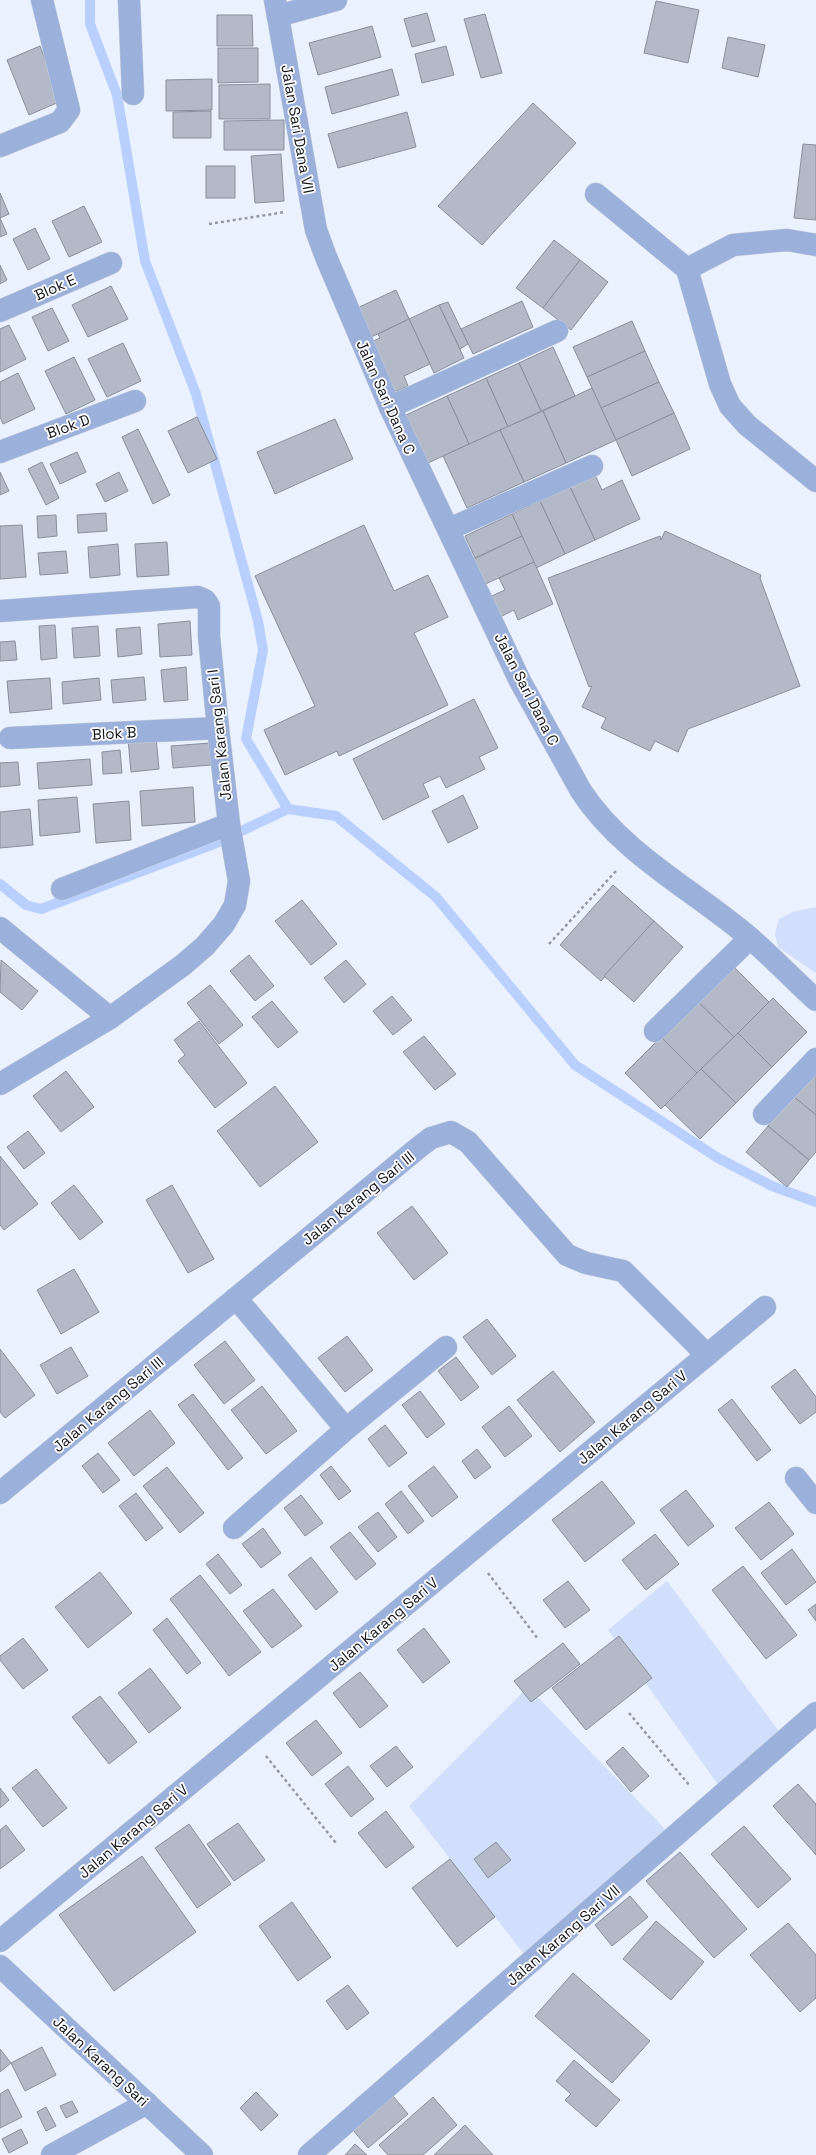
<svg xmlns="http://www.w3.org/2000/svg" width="816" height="2155" font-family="'Space Grotesk',sans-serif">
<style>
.green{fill:#d1dffc}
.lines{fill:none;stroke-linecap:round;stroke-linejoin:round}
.stream{stroke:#b9d0ff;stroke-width:10}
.building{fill:#b3b9c6;stroke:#89909c}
.street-casing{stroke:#c7cdda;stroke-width:23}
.path{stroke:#9398a2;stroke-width:2.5;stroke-dasharray:3 3;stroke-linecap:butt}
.street{stroke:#9bb1db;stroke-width:22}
.labels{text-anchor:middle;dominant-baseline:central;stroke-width:3.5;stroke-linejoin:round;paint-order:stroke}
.street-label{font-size:15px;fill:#111318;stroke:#fff}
</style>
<rect width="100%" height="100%" fill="#eaf1ff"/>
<g class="green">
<path d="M816 907V973L778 947 775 934 779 919 793 912Z"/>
<path d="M667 1581 790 1746 724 1793 608 1630Z"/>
<path d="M528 1687 670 1834 538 1972 409 1806Z"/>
</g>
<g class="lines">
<g class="stream">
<path d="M90 0V24L117 95 145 261 196 394 258 621 263 650 246 739 288 809"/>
<path d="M0 884 26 905 41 909 214 844 288 809 336 816 436 897 575 1065 718 1158 772 1186 816 1202"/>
</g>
</g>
<g class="building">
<path d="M656 1 699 10 688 63 644 53Z"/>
<path d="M427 13 435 41 412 47 404 19Z"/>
<path d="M485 14 502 73 481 78 464 19Z"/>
<path d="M217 15H252L253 46H217Z"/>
<path d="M372 26 381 57 318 75 309 43Z"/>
<path d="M728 37 765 45 758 77 722 68Z"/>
<path d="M40 46 61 101 29 115 7 60Z"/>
<path d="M446 46 454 75 422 83 415 54Z"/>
<path d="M218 48H258V82L218 83Z"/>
<path d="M392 69 399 95 332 114 325 87Z"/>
<path d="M212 79V110L166 111V80Z"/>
<path d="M270 84V119H219V85Z"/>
<path d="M533 103 576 143 482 245 438 206Z"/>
<path d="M211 111V138H173V112Z"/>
<path d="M407 112 416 147 338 168 328 134Z"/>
<path d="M284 120V150H224V121Z"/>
<path d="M803 144 816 145V220L794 218Z"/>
<path d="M281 154 284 201 255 203 251 156Z"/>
<rect x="206" y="166" width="29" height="32"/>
<path d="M0 193 9 214 0 218 7 234 0 237Z"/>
<path d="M84 206 102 242 69 257 52 221Z"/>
<path d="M35 228 50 259 28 270 13 239Z"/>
<path d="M554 240 580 260 543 308 516 288Z"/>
<path d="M580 260 608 282 571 330 543 308Z"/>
<path d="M0 265 7 280 0 284Z"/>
<path d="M111 286 128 319 88 337 72 305Z"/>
<path d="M396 290 409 319 369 338 355 309Z"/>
<path d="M522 301 533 327 473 354 461 329Z"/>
<path d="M448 302 468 344 460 349 439 305Z"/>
<path d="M439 305 464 358 434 373 409 319Z"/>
<path d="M52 308 69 341 48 351 32 317Z"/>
<path d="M409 319 430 364 404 376 408 386 392 393 369 343 380 338 378 334Z"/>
<path d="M632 321 645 351 587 377 573 347Z"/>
<path d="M9 325 26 359 0 372V329Z"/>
<path d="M123 343 141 381 107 397 88 359Z"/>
<path d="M553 347 575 396 541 411 519 363Z"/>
<path d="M645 351 659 382 601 408 587 377Z"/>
<path d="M74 357 95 400 66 414 45 371Z"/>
<path d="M519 363 541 411 508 427 486 378Z"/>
<path d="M18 373 35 409 3 424 0 417V382Z"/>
<path d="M486 378 508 427 469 444 447 396Z"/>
<path d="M659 382 674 413 616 440 601 408Z"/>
<path d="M592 388 616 440 566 463 543 411Z"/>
<path d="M447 396 469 444 428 463 406 415Z"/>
<path d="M543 411 566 463 524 482 500 430Z"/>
<path d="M674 413 690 449 632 476 616 440Z"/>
<path d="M197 417 217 459 188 473 168 431Z"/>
<path d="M335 419 353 459 275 494 257 452Z"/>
<path d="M138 429 170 495 153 504 122 437Z"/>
<path d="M500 430 524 482 467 508 443 456Z"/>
<path d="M77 452 86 472 60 484 50 464Z"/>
<path d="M42 462 59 498 46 505 28 469Z"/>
<path d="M0 472 9 491 0 495Z"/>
<path d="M119 472 128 491 105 502 96 484Z"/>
<path d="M595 475 602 490 622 480 640 519 595 540 570 487Z"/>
<path d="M570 487 595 540 565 554 540 501Z"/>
<path d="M540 501 565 554 536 568 512 514Z"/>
<path d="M106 513 107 531 78 533 77 515Z"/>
<path d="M512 514 522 536 475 558 465 536Z"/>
<path d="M56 515 57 536 38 538 37 516Z"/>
<path d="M22 525 26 577 0 579V526Z"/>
<path d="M364 525 394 591 428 575 448 617 414 633 448 705 339 756 337 751 285 775 264 730 315 706 255 576Z"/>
<path d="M665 531 761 575 760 578 800 686 688 729 678 752 655 741 650 751 601 728 606 718 582 707 592 686 589 687 548 578 660 536 661 540Z"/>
<path d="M522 536 534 562 481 586 470 561Z"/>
<path d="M167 542 169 575 137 577 135 544Z"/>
<path d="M118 544 120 575 90 578 88 547Z"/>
<path d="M66 551 68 573 40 575 38 553Z"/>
<path d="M534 562 553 604 518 620 514 610 496 619 487 598 505 590 499 578Z"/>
<path d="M190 621 192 655 160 657 158 624Z"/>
<path d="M55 625 57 658 41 660 39 626Z"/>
<path d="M98 626 100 656 74 658 72 628Z"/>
<path d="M140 627 142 654 118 657 116 629Z"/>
<path d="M15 641 17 660 0 661V642Z"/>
<path d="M186 667 188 700 164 702 161 670Z"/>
<path d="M144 677 146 700 113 703 111 680Z"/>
<path d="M50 678 52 709 10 713 7 681Z"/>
<path d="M99 678 101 700 63 704 62 682Z"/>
<path d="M474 699 498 748 479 757 485 769 446 788 440 776 423 784 429 797 383 820 353 759Z"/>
<path d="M156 737 159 769 131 772 128 739Z"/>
<path d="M210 743 211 765 173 768 171 746Z"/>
<path d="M120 750 122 773 103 774 102 752Z"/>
<path d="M90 759 92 785 39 789 37 763Z"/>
<path d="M18 762 20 785 0 787V763Z"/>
<path d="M193 787 195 822 142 826 140 791Z"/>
<path d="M463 795 478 828 448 843 432 811Z"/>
<path d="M77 797 80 832 40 836 38 800Z"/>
<path d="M129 801 131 840 96 843 93 804Z"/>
<path d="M30 809 33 845 0 848V812Z"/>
<path d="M613 885 654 921 601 981 560 945Z"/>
<path d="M302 900 337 944 311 965 275 921Z"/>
<path d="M654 921 683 947 634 1002 604 976Z"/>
<path d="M249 955 274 986 255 1001 230 971Z"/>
<path d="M1 960 38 991 22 1010 0 992Z"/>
<path d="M346 960 366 984 344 1003 324 978Z"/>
<path d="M733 966 769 1002 734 1037 697 1001Z"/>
<path d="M210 985 243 1025 219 1044 187 1003Z"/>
<path d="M392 996 412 1020 393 1035 373 1011Z"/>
<path d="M773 998 807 1032 772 1067 738 1033Z"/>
<path d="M272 1001 298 1032 278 1048 252 1017Z"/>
<path d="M697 1001 734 1037 697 1073 661 1037Z"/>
<path d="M199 1021 247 1083 215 1108 178 1061 185 1055 174 1040Z"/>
<path d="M738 1033 772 1067 736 1103 701 1069Z"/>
<path d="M424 1036 456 1074 435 1090 403 1052Z"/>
<path d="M661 1037 697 1073 661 1109 625 1073Z"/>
<path d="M701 1069 736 1103 700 1139 665 1105Z"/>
<path d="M816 1069V1115L793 1096Z"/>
<path d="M66 1071 94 1107 61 1132 33 1096Z"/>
<path d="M275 1086 318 1142 260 1187 217 1131Z"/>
<path d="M793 1096 816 1115V1152L809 1160 768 1126Z"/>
<path d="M768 1126 809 1160 787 1187 746 1152Z"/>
<path d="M28 1131 45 1153 24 1169 7 1147Z"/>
<path d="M0 1156 38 1204 4 1230 0 1225Z"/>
<path d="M74 1185 103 1222 80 1240 51 1203Z"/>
<path d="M172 1185 214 1259 188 1273 146 1200Z"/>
<path d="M412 1206 448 1253 414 1280 377 1233Z"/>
<path d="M74 1269 99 1312 61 1334 37 1290Z"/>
<path d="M487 1319 516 1356 492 1375 463 1337Z"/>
<path d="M347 1336 373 1370 345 1392 318 1358Z"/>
<path d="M225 1341 255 1380 224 1404 194 1365Z"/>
<path d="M71 1347 88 1376 57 1394 40 1365Z"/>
<path d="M0 1349 35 1395 5 1418 0 1412Z"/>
<path d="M456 1357 479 1387 461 1401 438 1371Z"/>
<path d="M795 1369 816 1397V1412L800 1424 771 1387Z"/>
<path d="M553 1371 595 1422 560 1452 517 1400Z"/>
<path d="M262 1386 297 1431 266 1454 231 1410Z"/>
<path d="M420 1391 445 1424 427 1438 402 1405Z"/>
<path d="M193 1394 243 1458 228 1470 178 1405Z"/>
<path d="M732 1399 771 1450 757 1461 718 1410Z"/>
<path d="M509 1406 532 1436 505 1457 482 1427Z"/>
<path d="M150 1410 175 1443 134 1476 108 1443Z"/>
<path d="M385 1425 407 1453 389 1467 368 1439Z"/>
<path d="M477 1449 491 1467 475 1479 462 1461Z"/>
<path d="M98 1453 120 1480 103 1493 82 1466Z"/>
<path d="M331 1466 351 1491 339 1500 320 1475Z"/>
<path d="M434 1466 458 1497 432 1517 408 1486Z"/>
<path d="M167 1467 204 1513 180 1533 143 1486Z"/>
<path d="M602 1481 635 1523 585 1562 552 1520Z"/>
<path d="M686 1490 714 1526 688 1546 660 1510Z"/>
<path d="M401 1491 424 1521 408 1534 385 1504Z"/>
<path d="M136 1493 163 1528 146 1541 119 1506Z"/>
<path d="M301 1495 323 1523 305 1536 284 1508Z"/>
<path d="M769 1502 794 1534 761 1560 735 1528Z"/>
<path d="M378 1512 397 1537 378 1552 358 1527Z"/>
<path d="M263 1528 281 1553 261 1568 242 1544Z"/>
<path d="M350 1532 376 1564 356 1580 330 1547Z"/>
<path d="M655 1534 679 1564 646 1590 622 1560Z"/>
<path d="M792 1549 816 1582 786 1605 761 1573Z"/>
<path d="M218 1554 242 1585 230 1594 206 1564Z"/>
<path d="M311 1557 338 1592 316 1610 288 1575Z"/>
<path d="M743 1566 797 1635 766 1659 712 1590Z"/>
<path d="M100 1572 132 1613 88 1648 55 1607Z"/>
<path d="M200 1575 261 1652 229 1676 170 1599Z"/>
<path d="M568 1581 590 1610 565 1628 543 1600Z"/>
<path d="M273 1589 302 1626 272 1648 243 1611Z"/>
<path d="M816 1604V1621L808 1610Z"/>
<path d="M167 1618 201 1663 187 1674 153 1630Z"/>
<path d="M424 1628 450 1662 423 1683 397 1650Z"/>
<path d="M619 1636 652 1678 586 1730 552 1688Z"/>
<path d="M23 1638 48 1670 23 1689 0 1660V1656Z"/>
<path d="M563 1643 580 1664 531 1702 514 1681Z"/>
<path d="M150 1668 181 1708 149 1733 118 1693Z"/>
<path d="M360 1672 388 1706 360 1728 333 1693Z"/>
<path d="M100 1696 137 1742 109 1764 72 1717Z"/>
<path d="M316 1720 342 1753 312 1776 286 1743Z"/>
<path d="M396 1746 413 1767 387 1787 370 1766Z"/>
<path d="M623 1747 649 1776 631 1792 606 1762Z"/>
<path d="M348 1766 374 1799 351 1817 325 1784Z"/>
<path d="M36 1769 67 1808 43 1827 12 1788Z"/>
<path d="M798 1784 816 1804V1855L773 1806Z"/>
<path d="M0 1788 9 1800 0 1808Z"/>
<path d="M386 1811 414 1847 386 1868 358 1833Z"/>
<path d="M238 1823 265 1860 234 1881 207 1844Z"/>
<path d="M189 1824 231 1884 197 1908 155 1848Z"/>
<path d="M6 1825 25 1850 0 1869V1830Z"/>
<path d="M744 1826 791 1879 758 1908 711 1854Z"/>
<path d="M496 1842 511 1860 488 1878 474 1859Z"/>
<path d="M680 1852 747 1929 714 1958 646 1881Z"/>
<path d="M142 1856 196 1932 114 1991 59 1915Z"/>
<path d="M450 1859 495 1917 457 1947 412 1888Z"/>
<path d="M630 1896 648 1917 612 1946 595 1925Z"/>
<path d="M292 1902 331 1957 298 1981 259 1926Z"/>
<path d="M656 1921 704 1962 671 2000 623 1959Z"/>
<path d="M788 1923 816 1955V1998L800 2012 750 1955Z"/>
<path d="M573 1973 650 2041 612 2083 535 2016Z"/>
<path d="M348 1985 369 2013 347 2030 326 2001Z"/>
<path d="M42 2047 56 2075 25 2091 11 2063Z"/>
<path d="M0 2049 11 2063 0 2072Z"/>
<path d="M574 2060 620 2100 596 2127 565 2100 571 2094 556 2081Z"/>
<path d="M8 2089 22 2117 0 2128V2094Z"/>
<path d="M256 2092 278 2115 261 2131 240 2108Z"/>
<path d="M393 2096 408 2114 368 2148 353 2130Z"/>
<path d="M433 2097 457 2125 423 2155H388L379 2145Z"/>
<path d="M72 2101 78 2112 66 2118 60 2106Z"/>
<path d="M46 2107 56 2126 46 2131 37 2112Z"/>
<path d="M465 2125 493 2155H434Z"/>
<path d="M21 2129 28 2143 9 2153 2 2139Z"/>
<path d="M355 2144 367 2155H345Z"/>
</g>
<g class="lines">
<defs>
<g id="street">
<path d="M129 0 133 94"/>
<path d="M275 0 316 230 326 257 390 407 520 681 581 791C622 854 694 890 750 938 773 958 794 980 816 1000"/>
<path d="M278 16 336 0"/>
<path d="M0 146 60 122 69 110 42 0"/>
<path d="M596 194 687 269 733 245 787 240 816 245"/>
<path d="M687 269 720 384 730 406 747 425 816 481"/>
<path d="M0 311 111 263"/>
<path d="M390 407 557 331"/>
<path d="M0 452 135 401"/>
<path d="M449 529 592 466"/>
<path d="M0 611 198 597 205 600 209 606V636L218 728 229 824 239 881 235 905 224 924 205 946 183 965 110 1018 0 1084"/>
<path d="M10 738 218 728"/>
<path d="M62 889 229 824"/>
<path d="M0 928 110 1018"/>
<path d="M655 1031 750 938"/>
<path d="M764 1114 816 1059"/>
<path d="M236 1298 346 1429"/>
<path d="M796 1478 816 1503"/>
<path d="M0 1493 418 1148 431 1138 451 1132 468 1142 567 1255 586 1263 623 1271 707 1355"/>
<path d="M234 1528 346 1429 446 1347"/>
<path d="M0 1941 765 1307"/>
<path d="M0 1966 202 2155"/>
<path d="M52 2155 147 2103"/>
<path d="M309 2155 816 1713"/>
</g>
</defs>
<use href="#street" class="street-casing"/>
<g class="path">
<path d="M209 224 285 212"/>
<path d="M549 944 616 871"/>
<path d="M488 1573 538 1639"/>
<path d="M629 1713 690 1786"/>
<path d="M266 1756 336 1843"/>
</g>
<use href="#street" class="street"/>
</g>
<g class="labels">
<g class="street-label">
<text transform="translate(298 129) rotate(80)">Jalan Sari Dana VII</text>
<text transform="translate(55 287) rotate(-24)">Blok E</text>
<text transform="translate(386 397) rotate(66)">Jalan Sari Dana C</text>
<text transform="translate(68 426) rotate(-20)">Blok D</text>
<text transform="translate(527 689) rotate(63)">Jalan Sari Dana C</text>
<text transform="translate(114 733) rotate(-3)">Blok B</text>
<text transform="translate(219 735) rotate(-96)">Jalan Karang Sari I</text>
<text transform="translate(358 1198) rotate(-39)">Jalan Karang Sari III</text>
<text transform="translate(108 1404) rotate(-40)">Jalan Karang Sari III</text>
<text transform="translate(632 1417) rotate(-40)">Jalan Karang Sari V</text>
<text transform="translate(383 1624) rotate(-40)">Jalan Karang Sari V</text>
<text transform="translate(133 1831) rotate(-40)">Jalan Karang Sari V</text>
<text transform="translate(563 1935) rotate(-41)">Jalan Karang Sari VII</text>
<text transform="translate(101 2061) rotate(43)">Jalan Karang Sari</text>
</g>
</g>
</svg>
